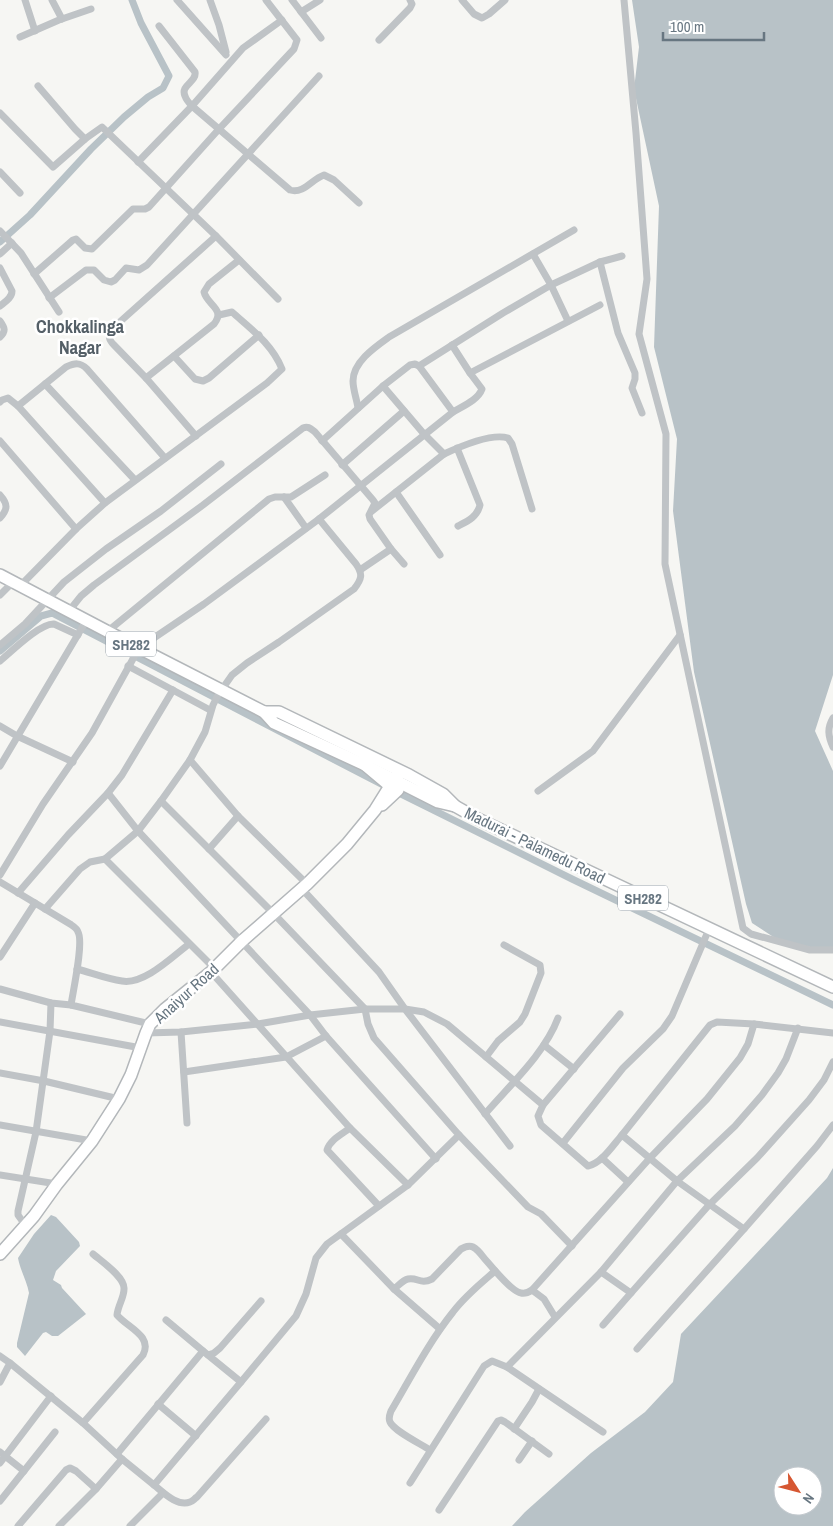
<svg xmlns="http://www.w3.org/2000/svg" width="833" height="1526" font-family="'Archivo Narrow',sans-serif">
<style>
.water{fill:#b8c2c7;fill-rule:evenodd}
.lines{fill:none;stroke-linecap:round;stroke-linejoin:round}
.canal{stroke:#b8c2c7;stroke-width:7}
.primary-casing{stroke:#b3b7ba;stroke-width:14}
.street{stroke:#bfc3c6;stroke-width:7}
.primary{stroke:#fff;stroke-width:11}
.labels{text-anchor:middle;dominant-baseline:central;stroke-width:5;stroke-linejoin:round;paint-order:stroke}
.shield{fill:#fff;stroke:#959fa7;stroke-width:1}
.shield-label{font-size:15px;font-weight:bold;fill:#677681}
.street-label{font-size:16px;fill:#677681;stroke:#fff}
.neighbourhood-label{font-size:18px;font-weight:bold;fill:#545f67;stroke:#fff}
</style>
<rect width="100%" height="100%" fill="#f6f6f3"/>
<g class="water">
<path d="M632 0H833V675L815 731 833 771V952L778 940 752 923 746 904 694 672 673 511 677 439 654 347 659 206 634 89 639 47Z"/>
<path d="M833 1168V1526H512L525 1512 591 1453 645 1412 673 1382 681 1334 827 1178ZM783 1476H813V1506H783Z"/>
<path d="M51 1215 56 1217 79 1242 80 1246 56 1271 53 1280 61 1285 62 1288 86 1314 58 1336H52L46 1332 43 1333 25 1356 17 1347V1343L29 1293C27 1281 20 1270 18 1258L34 1234Z"/>
</g>
<g class="lines">
<g class="canal">
<path d="M0 242 30 215 91 149 124 117 148 97 163 88 169 76 141 23 132 0"/>
<path d="M0 651 41 616 52 613 381 784"/>
<path d="M393 790 572 879 833 1005"/>
</g>
<defs>
<g id="primary">
<path d="M0 575 139 648 264 712 274 723 365 765 438 802 455 806"/>
<path d="M264 712H279L409 775 443 794 455 806 478 819 833 987"/>
<path d="M382 805 398 790 397 775"/>
<path d="M0 1254 34 1216 57 1184 92 1141 119 1099 131 1075 146 1033 150 1024 165 1009 211 972 242 941 307 884 347 844 375 810 390 786 365 765"/>
</g>
</defs>
<use href="#primary" class="primary-casing"/>
<g class="street">
<path d="M25 0 35 31"/>
<path d="M52 0 62 19"/>
<path d="M177 0 226 55"/>
<path d="M210 0 219 25 226 52"/>
<path d="M292 0 321 38"/>
<path d="M462 0 474 14 482 18 489 14 505 0"/>
<path d="M624 0 636 133 647 279 639 334 666 434 665 564 743 928 751 934 810 950H833"/>
<path d="M301 12 320 0"/>
<path d="M159 26 195 72C197 82 180 85 185 96 186 99 189 103 192 106L290 190C304 194 312 179 324 175L334 180 359 203"/>
<path d="M20 37 59 20 91 9"/>
<path d="M379 40 410 8 412 4 410 0"/>
<path d="M38 86 75 129 85 139"/>
<path d="M0 113 53 167 85 139 102 127 216 236 278 299"/>
<path d="M138 162 192 106 243 48 282 20"/>
<path d="M0 172 20 193"/>
<path d="M0 231 21 253 59 312"/>
<path d="M0 254 12 243"/>
<path d="M533 254 551 285 568 321"/>
<path d="M600 262 618 333 635 373V379L632 388 642 413"/>
<path d="M0 268 12 291C12 298 5 302 0 306"/>
<path d="M34 274 73 240 76 239 85 248 92 249 133 209H145L149 207 219 129 294 49 297 40 266 0"/>
<path d="M49 298 86 270H94L104 280 111 282 115 280 126 268 139 270 147 265 319 76"/>
<path d="M0 321C5 328 6 331 0 337"/>
<path d="M452 345 470 373"/>
<path d="M174 356 195 379 203 381 209 378 259 335"/>
<path d="M419 366 503 313 551 285 600 262 622 256"/>
<path d="M146 378 214 324C226 309 207 305 204 292L209 284 239 260"/>
<path d="M45 384 135 480"/>
<path d="M383 386 424 434 444 454"/>
<path d="M0 402 2 400 8 398 18 406 105 503"/>
<path d="M18 406 66 367C75 363 80 362 87 369L165 458"/>
<path d="M358 408C357 400 353 390 353 381 353 362 375 347 389 337L574 230"/>
<path d="M196 436 146 378 114 345C108 339 108 335 113 328L216 236"/>
<path d="M0 441 76 529"/>
<path d="M322 441 383 386 410 365 415 364 419 366 453 412"/>
<path d="M457 448 480 505C477 517 468 521 458 526"/>
<path d="M342 465 404 411"/>
<path d="M396 492 440 555"/>
<path d="M0 495C8 504 8 509 0 518"/>
<path d="M284 497 306 528"/>
<path d="M372 511 444 454C459 447 492 433 508 438L512 444 532 509"/>
<path d="M360 570 391 549"/>
<path d="M20 586 76 529 105 503 267 383 282 369C272 344 251 329 232 312L219 315"/>
<path d="M0 595 13 582"/>
<path d="M69 611 81 596 94 585 203 505 303 428C308 426 310 428 315 432L373 500 375 503 369 515 370 519 391 549 404 564"/>
<path d="M108 631 269 499 275 497H291L325 475"/>
<path d="M0 645 25 624 64 582 106 549 161 511 221 464"/>
<path d="M0 661C11 652 40 623 54 624L78 635"/>
<path d="M128 666 210 710"/>
<path d="M833 718C827 728 828 736 833 747"/>
<path d="M0 726 17 736 73 762"/>
<path d="M190 760 238 816 307 884"/>
<path d="M0 766 86 621"/>
<path d="M538 791 593 751 680 635"/>
<path d="M108 793 138 831 310 1015 326 1036 436 1159"/>
<path d="M209 849 238 816"/>
<path d="M105 859 214 968"/>
<path d="M0 875 43 804 92 733 139 648 204 604 319 519 453 412C463 406 478 400 482 389L470 373 600 305"/>
<path d="M0 882 70 924C73 926 77 928 78 932 84 942 73 991 71 1005L150 1024"/>
<path d="M302 889 379 972 405 1009 424 1012 447 1024 543 1105 538 1116 541 1125 588 1166C602 1163 613 1145 622 1135L677 1181 744 1229 817 1146 833 1125"/>
<path d="M18 893 68 835 108 793 122 775 173 690"/>
<path d="M45 909 80 869 90 862 105 859 138 831 161 801 190 760 205 732 213 705 218 695 232 675 247 663 279 642 354 589C362 579 363 574 356 564L319 519"/>
<path d="M0 957 35 903"/>
<path d="M77 969C92 973 107 979 122 981 144 985 172 957 189 944"/>
<path d="M211 972 350 1128 408 1185"/>
<path d="M0 989 51 1003 71 1005"/>
<path d="M0 1022 141 1048"/>
<path d="M181 1032 187 1123"/>
<path d="M146 1033 181 1032 258 1024 310 1015 365 1009H405L510 1146"/>
<path d="M544 1045 574 1069"/>
<path d="M486 1057 498 1041 520 1022 525 1014 541 973 540 965 504 945"/>
<path d="M184 1072 286 1057 326 1036"/>
<path d="M0 1073 44 1081 119 1099"/>
<path d="M543 1105 620 1014"/>
<path d="M485 1114C510 1085 545 1053 558 1018"/>
<path d="M0 1125 92 1141"/>
<path d="M350 1128C342 1134 330 1140 327 1150L379 1206"/>
<path d="M459 1135 528 1207 541 1214 572 1246"/>
<path d="M622 1135 710 1025 717 1022 754 1024"/>
<path d="M563 1143 623 1068 663 1029 672 1016 709 929"/>
<path d="M602 1158 628 1182"/>
<path d="M0 1175 57 1184"/>
<path d="M23 1222 18 1215V1211L36 1132 50 1031 51 1003"/>
<path d="M341 1234 394 1289C398 1286 403 1280 408 1279 418 1277 420 1285 432 1279L461 1249C465 1247 469 1245 473 1247 477 1249 481 1254 484 1258 491 1266 512 1292 521 1293 525 1294 529 1292 532 1290L650 1158 707 1099 740 1058 748 1044 754 1024 833 1033"/>
<path d="M601 1272 631 1293 709 1205 757 1158 809 1100 824 1080 833 1062"/>
<path d="M394 1289 440 1329"/>
<path d="M532 1290 544 1299 555 1317"/>
<path d="M166 1320 203 1351"/>
<path d="M603 1325 631 1293"/>
<path d="M637 1349 744 1229"/>
<path d="M208 1355 214 1353 220 1348 261 1301"/>
<path d="M0 1356 10 1363 0 1382"/>
<path d="M10 1363 83 1423 122 1459 154 1485 241 1382 296 1316 306 1294 316 1258 327 1244 408 1185 459 1135 374 1038 368 1024 365 1009 274 914 161 801"/>
<path d="M158 1404 196 1436"/>
<path d="M83 1423 143 1355C153 1336 128 1328 117 1315 118 1305 124 1298 124 1289 125 1277 101 1261 93 1254"/>
<path d="M514 1429 532 1402 539 1389"/>
<path d="M603 1432 507 1367 601 1272 677 1181 735 1126 762 1095 778 1073 786 1059 798 1028"/>
<path d="M430 1450C421 1444 394 1431 390 1422 388 1418 390 1414 391 1411 411 1377 429 1342 453 1312 465 1296 480 1284 495 1271"/>
<path d="M0 1452 24 1471"/>
<path d="M117 1454 203 1351 241 1382"/>
<path d="M519 1460 532 1441"/>
<path d="M0 1463 51 1396"/>
<path d="M410 1483 484 1366 492 1361 507 1367"/>
<path d="M154 1485C163 1492 177 1507 190 1502 193 1501 194 1499 197 1497L266 1419"/>
<path d="M0 1501 55 1432"/>
<path d="M439 1510 498 1421 501 1420 505 1422 549 1454"/>
<path d="M18 1526 66 1470 70 1468 76 1471 96 1489"/>
<path d="M59 1526 96 1489 122 1459"/>
<path d="M130 1526 163 1493"/>
</g>
<use href="#primary" class="primary"/>
</g>
<g class="labels">
<g class="shield">
<rect x="106" y="631.5" width="50" height="25" rx="4"/>
<rect x="618" y="885.5" width="50" height="25" rx="4"/>
</g>
<g class="shield-label">
<text x="131" y="644">SH282</text>
<text x="643" y="898">SH282</text>
</g>
<g class="street-label">
<text transform="translate(535 845) rotate(26)">Madurai - Palamedu Road</text>
<text transform="translate(186 993) rotate(-42)">Anaiyur Road</text>
</g>
<g class="neighbourhood-label">
<text x="80" y="326">Chokkalinga<tspan x="80" dy="21">Nagar</tspan></text>
</g>
</g>
<g transform="translate(798 1491) rotate(126)"><circle r="24" fill="#ffffff" stroke="#c2c8cd"/>
<path d="M0-4L9 19L0 12L-9 19Z" fill="#d65732"/>
<text y="-8" font-size="14" font-weight="bold" text-anchor="middle" fill="#677681">N</text>
</g>
<path d="M663 32v8h101v-8" fill="none" stroke="#677681" stroke-width="2.5"/>
<text x="670" y="32" font-size="15" fill="#677681" stroke="#ffffff" stroke-width="4" paint-order="stroke">100 m</text>
</svg>
